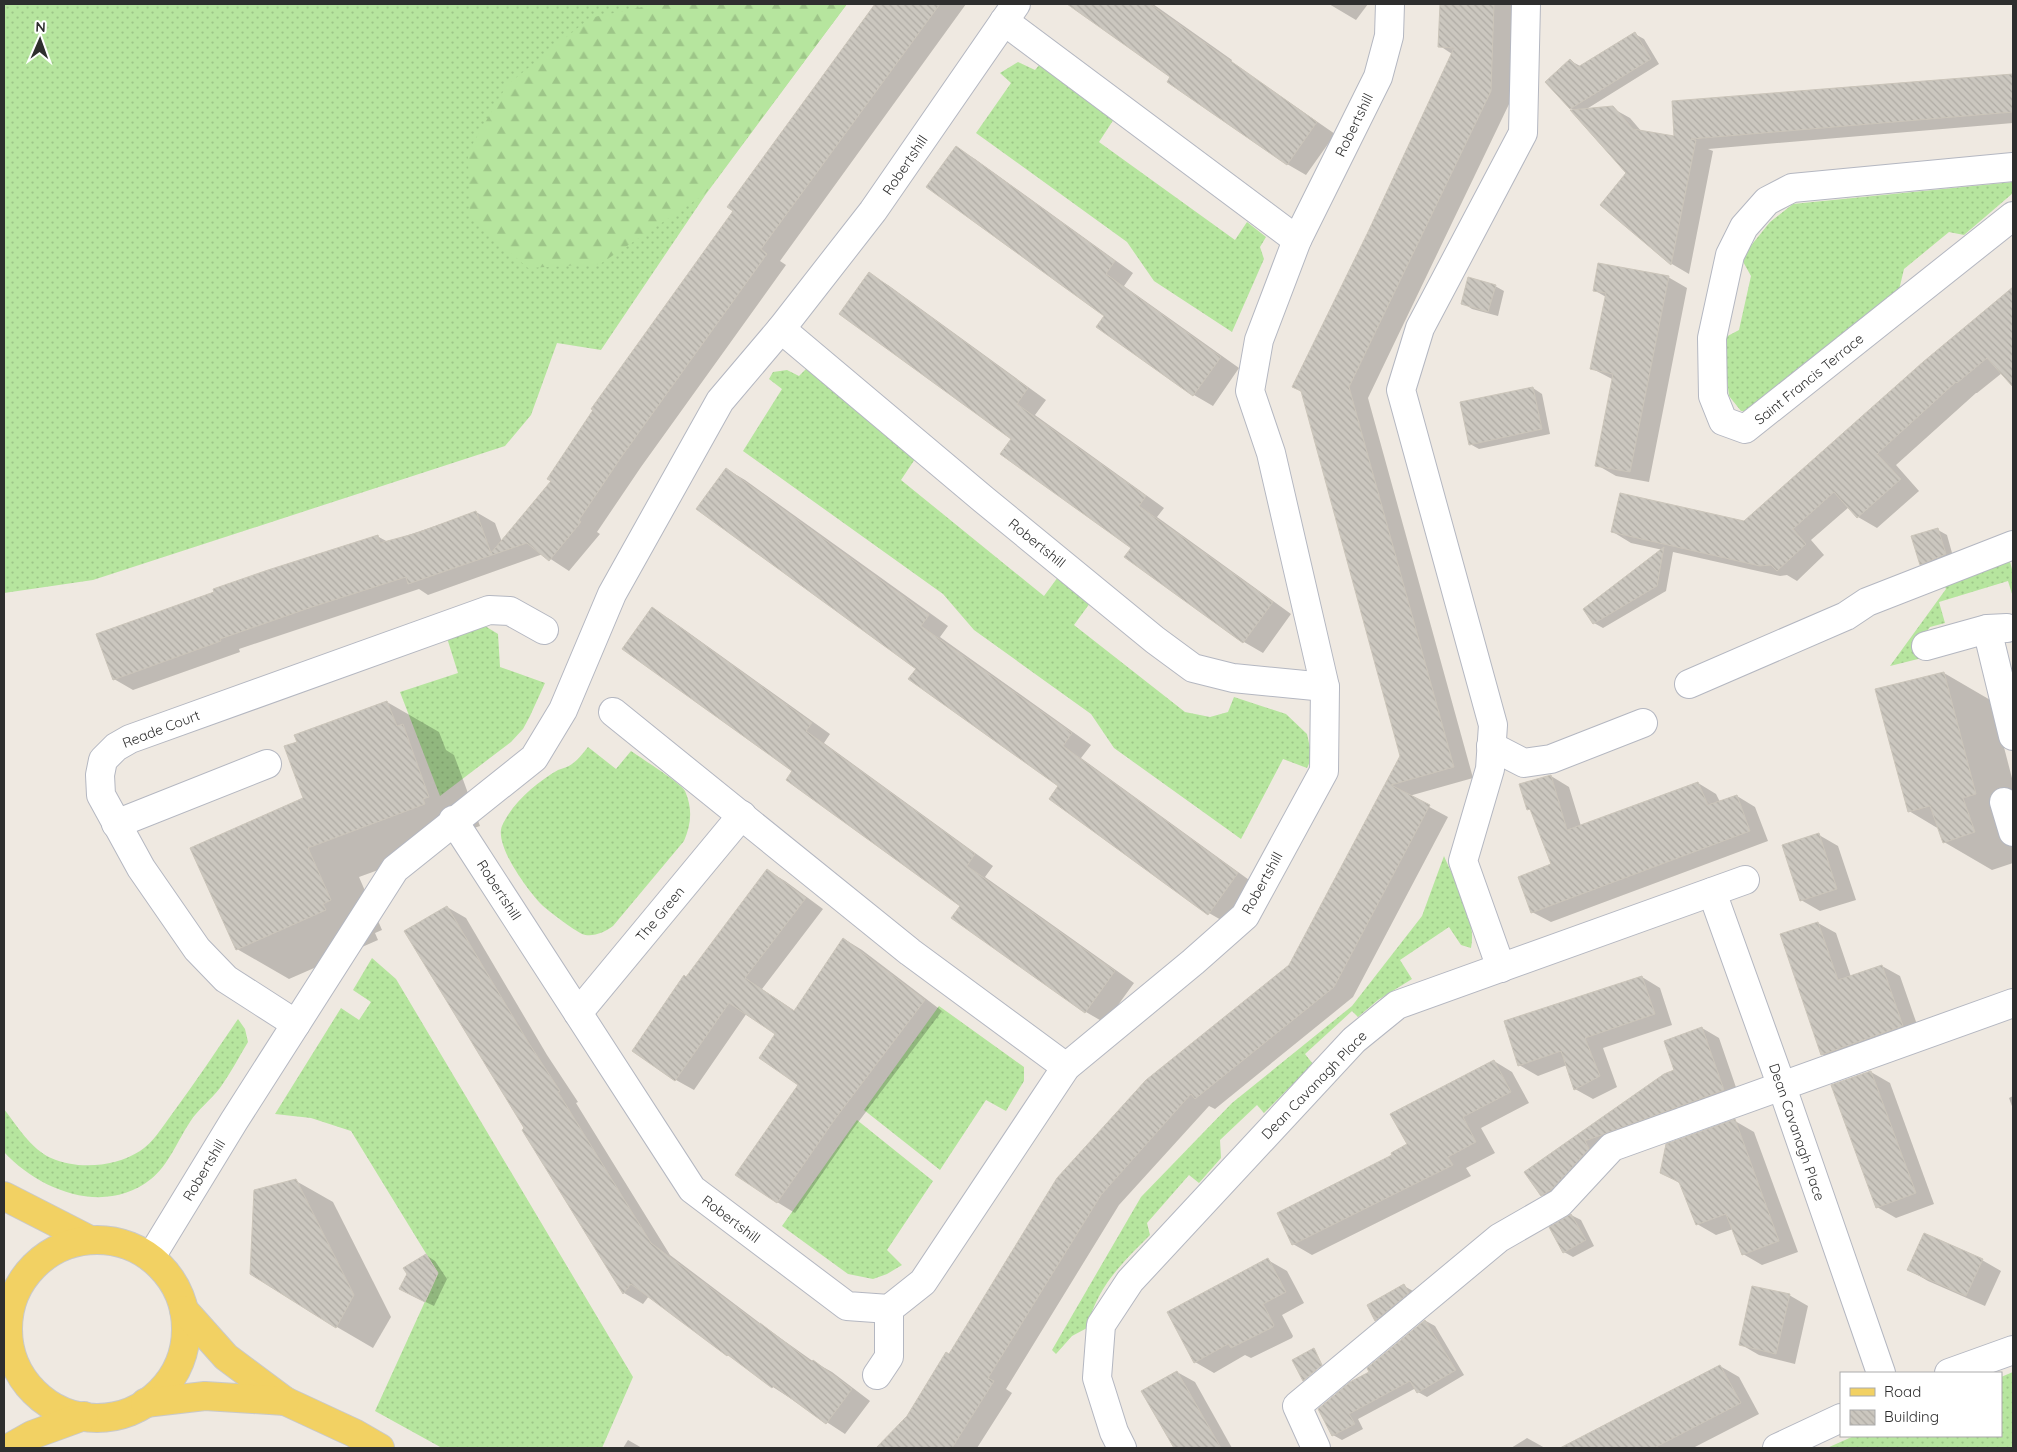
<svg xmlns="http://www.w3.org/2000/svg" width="2017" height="1452" font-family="Quicksand,sans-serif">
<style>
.grass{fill:url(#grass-dots)}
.forest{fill:url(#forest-firs)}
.shadow{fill:#0003}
.building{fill:url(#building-back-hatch);stroke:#cbc5ba}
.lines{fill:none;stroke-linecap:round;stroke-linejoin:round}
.minor-casing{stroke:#b4b7c1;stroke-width:30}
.major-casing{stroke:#c9c9c9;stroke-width:30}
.minor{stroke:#fff;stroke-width:28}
.major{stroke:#f2d163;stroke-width:28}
.labels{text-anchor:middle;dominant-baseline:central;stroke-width:5;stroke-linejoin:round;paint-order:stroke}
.street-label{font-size:14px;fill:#2e2e2e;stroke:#fff}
</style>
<defs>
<pattern id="grass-dots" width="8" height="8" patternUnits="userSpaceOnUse" patternTransform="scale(1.25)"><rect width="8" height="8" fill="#b6e59e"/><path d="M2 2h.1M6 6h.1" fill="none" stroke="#9dc588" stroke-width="1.8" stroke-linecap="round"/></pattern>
<pattern id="forest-firs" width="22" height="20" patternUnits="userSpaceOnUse" patternTransform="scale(1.25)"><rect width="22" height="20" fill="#b6e59e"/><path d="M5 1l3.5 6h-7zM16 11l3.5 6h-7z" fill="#9dc588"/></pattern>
<pattern id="building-back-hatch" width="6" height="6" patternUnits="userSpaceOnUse" patternTransform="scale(1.25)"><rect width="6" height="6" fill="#cbc7bf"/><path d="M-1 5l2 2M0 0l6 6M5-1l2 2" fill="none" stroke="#afaba4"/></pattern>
</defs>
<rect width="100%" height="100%" fill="#efe9e1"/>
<g class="grass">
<path d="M4 4H847L706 194 601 350 557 343 531 415 505 446 93 580 4 593Z"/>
<path d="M1018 62 1035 70 1040 64 1114 119 1099 142 1235 240 1247 222 1266 237 1260 247 1264 259 1232 332 1154 281 1127 242 976 133 1011 83 1000 73Z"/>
<path d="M2013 182V193L1964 235 1949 232 1904 269 1899 290 1755 412 1741 411 1729 396 1722 339 1739 330 1751 276 1741 258 1770 222 1793 204Z"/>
<path d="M807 368 917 456 901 480 1044 596 1058 577 1090 603 1074 625 1185 712 1210 717 1228 712 1234 697 1286 714 1307 734 1312 757 1307 768 1283 759 1241 839 1114 748 1091 714 974 630 943 594 743 451 782 389 769 379 773 372 787 370 799 376Z"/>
<path d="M2009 558 2013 573V597L2008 581 1939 602 1945 623 1930 627 1921 639 1926 657 1890 666 1946 589 1944 585Z"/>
<path d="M485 626 498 634 500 667 545 683 530 716 523 729 511 742 440 796 400 692 458 673 447 638Z"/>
<path d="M588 747 616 769 631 751C641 758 682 784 685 791 693 809 691 825 684 841L613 926C605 932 592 938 582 934 574 930 548 911 542 905 528 891 494 845 502 826 512 803 537 782 558 770 563 768 568 767 572 764 578 760 583 753 588 747Z"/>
<path d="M1444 856C1456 884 1477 917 1471 948L1461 945 1449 927 1400 960 1412 979 1378 1000 1358 1017 1352 1011 1305 1054 1313 1064 1264 1113 1257 1105 1220 1140 1221 1158 1199 1183 1189 1175 1147 1223 1150 1235C1121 1264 1097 1287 1087 1328L1072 1336 1056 1354 1052 1350 1141 1197 1232 1103 1352 1006 1422 916Z"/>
<path d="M372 958 396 979 633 1377 602 1448H442L375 1411 438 1273 351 1131 311 1118 275 1114 341 1008 359 1020 371 1002 353 990Z"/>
<path d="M939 1006 1024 1067V1081L1006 1111 986 1100 940 1170 864 1110Z"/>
<path d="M238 1019 245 1029 248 1042C239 1057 230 1074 220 1088 211 1100 198 1109 190 1122 178 1140 168 1166 151 1179 105 1216 40 1191 4 1152V1109C17 1126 31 1149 51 1158 78 1170 115 1167 140 1151 153 1143 163 1126 172 1114 195 1083 216 1051 238 1019Z"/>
<path d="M857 1120 933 1181 887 1250 902 1265 887 1274 873 1279 848 1274 782 1226Z"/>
<path d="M2013 1372V1448H1827L1854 1436H2001V1377Z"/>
</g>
<path class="forest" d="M657 4H847L705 194 600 264 528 268 470 218 468 152 507 85 590 18Z"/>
<g class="shadow">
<path d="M876 4H966L780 261 786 265 641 467 597 532 600 534 569 571 543 554 428 595 419 589 239 649 240 652 133 690 114 679 377 536 388 542 476 512 495 523 502 542 552 481 735 211 729 207Z"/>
<path d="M1070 4H1153L1232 60 1231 62 1335 134 1306 175 1287 164 1172 77Z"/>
<path d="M1329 4H1368L1356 20Z"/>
<path d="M1441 4H1514L1510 102 1368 398 1473 778 1409 796 1448 817 1353 997 1215 1109 1209 1106 1119 1205 1006 1389 1012 1393 977 1448H878L908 1417 950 1355 1290 966 1401 756 1302 392 1293 387 1369 233 1452 54 1440 46Z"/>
<path d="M1635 34 1644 39 1659 64 1585 110 1612 108 1630 118 1642 132 1676 138 1673 103 2013 75V123L1708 149 1713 151 1689 274 1672 264 1601 204 1628 173 1575 111 1570 108 1571 61 1580 66Z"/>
<path d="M956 148 975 159 1133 273 1124 286 1239 368 1213 406 1194 395 1098 327 1106 316Z"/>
<path d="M869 274 888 285 1046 400 1035 415 1164 508 1157 517 1291 614 1263 653 1244 642 1126 557 1133 548 1012 438Z"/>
<path d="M1668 277 1687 288 1649 482 1616 476 1597 465 1614 380 1591 368 1606 297 1594 290Z"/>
<path d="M1495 286 1504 291 1498 316 1472 309 1463 303Z"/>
<path d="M2013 288V358L2005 361 2007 369 1977 393H1976L1896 465 1919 491 1877 528 1858 517 1849 507 1811 540 1824 555 1797 581 1787 575 1780 576 1673 552 1666 591 1603 628 1594 623 1663 550 1631 543 1613 532 1744 522 1923 363Z"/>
<path d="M1533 388 1542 394 1550 434 1479 449 1470 444Z"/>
<path d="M726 469 745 480 948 626 940 637 1091 745 1081 758 1256 885 1228 924 1209 913 1060 786 918 668Z"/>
<path d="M1938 530 1947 535 1954 560 1930 569 1921 564Z"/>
<path d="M652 609 671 620 830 734 824 743 993 866 985 877 1134 983 1105 1023 1086 1012 953 918 962 906 794 771Z"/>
<path d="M1944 673 1992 701 2013 782V863L1992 870 1944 842 1939 829 1909 811Z"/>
<path d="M387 702 439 732 446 750 454 755 480 826 474 828 477 834 359 877 382 930 375 933 378 940 289 979 237 949 304 799 298 743Z"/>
<path d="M1551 776 1569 787 1581 826 1698 783 1716 794 1720 802 1737 796 1755 807 1768 841 1551 922 1532 912 1553 865 1532 811 1528 809Z"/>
<path d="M1819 835 1838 846 1856 900 1820 911 1801 900Z"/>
<path d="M768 871 785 881 823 909 762 989 795 1011 844 939 862 950 942 1011 853 1129 795 1213 777 1202 800 1084 777 1034 747 1013 694 1090 676 1080 687 978Z"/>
<path d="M447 907 466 918 547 1055 578 1102 576 1103 670 1255 769 1330 814 1362 832 1372 870 1401 845 1434 773 1387 649 1296 643 1304 624 1293 526 1128Z"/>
<path d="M1818 923 1836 933 1851 977 1882 966 1900 976 1921 1036 1840 1065 1822 1054 1781 935Z"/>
<path d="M1642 977 1660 988 1672 1025 1603 1048 1617 1087 1593 1099 1575 1089 1567 1065 1538 1076 1519 1065Z"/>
<path d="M1702 1028 1719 1038 1740 1099 1624 1141 1559 1204 1542 1195 1526 1173 1676 1071Z"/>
<path d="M1494 1061 1512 1072 1529 1103 1481 1128 1495 1153 1466 1168 1471 1176 1312 1255 1293 1244 1278 1214 1394 1156 1409 1145Z"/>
<path d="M1871 1072 1890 1083 1934 1204 1896 1218 1877 1207Z"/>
<path d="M2013 1096V1109L2009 1098Z"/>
<path d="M1735 1121 1754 1132 1798 1252 1762 1265 1743 1254 1733 1229 1716 1235 1697 1224 1681 1184 1661 1172Z"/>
<path d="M296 1181 333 1202 391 1317 373 1348 337 1327Z"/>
<path d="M1571 1215 1581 1220 1594 1246 1573 1257 1564 1252Z"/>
<path d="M426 1255 435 1261 447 1279 434 1306 409 1294Z"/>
<path d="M1268 1260 1287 1271 1304 1303 1282 1315 1293 1336 1292 1338 1251 1358 1245 1355 1214 1373 1195 1362Z"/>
<path d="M1982 1260 2001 1271 1985 1306 1928 1281 1909 1270Z"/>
<path d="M1404 1286 1413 1291 1417 1298 1385 1325 1376 1320Z"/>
<path d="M1789 1295 1808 1306 1795 1364 1759 1355 1740 1344Z"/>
<path d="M1426 1321 1435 1326 1464 1375 1427 1397 1418 1392 1416 1388 1358 1419 1363 1429 1342 1440 1333 1435 1371 1373Z"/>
<path d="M1720 1366 1739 1377 1759 1414 1693 1448H1564Z"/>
<path d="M1177 1372 1195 1382 1232 1448H1175L1143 1392Z"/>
<path d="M1527 1438 1545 1448H1511Z"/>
<path d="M628 1440 642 1448H623Z"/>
</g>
<g class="building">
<path d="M875 4H940L761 249 767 254 622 456 579 520 581 522 549 561 527 543 408 584 406 577 309 608 220 639 221 641 113 680 96 634 214 592 213 589 268 570 378 535 380 543 417 533 476 511 491 553 551 481 547 479 593 410 591 409 733 211 727 207Z"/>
<path d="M1067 4H1150L1317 122 1287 165 1167 82 1170 77Z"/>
<path d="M1440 4H1494L1491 91 1349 387 1454 767 1391 785 1430 805 1334 987 1195 1099 1191 1094 1101 1195 988 1378 994 1381 952 1448H876L907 1416 946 1352 949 1354 1057 1178 1146 1080 1289 965 1400 756 1301 391 1292 387 1368 232 1454 48 1438 47Z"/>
<path d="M1635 32 1651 59 1570 109 1545 82 1570 59 1578 67Z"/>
<path d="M2013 74V112L1691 139 1696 140 1671 265 1600 205 1626 173 1570 110 1613 106 1633 129 1674 136 1672 101Z"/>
<path d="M956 146 1115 261 1106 274 1221 357 1193 396 1096 327 1104 316 926 187Z"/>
<path d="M1598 263 1669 276 1630 472 1595 466 1613 374 1590 369 1606 293 1593 291Z"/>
<path d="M869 272 1028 388 1017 404 1146 496 1139 506 1273 602 1243 643 1124 557 1131 548 1000 454 1011 439 839 314Z"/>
<path d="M1468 277 1496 285 1488 312 1461 304Z"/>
<path d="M2013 287V387L1987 358 1957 383 1956 382 1877 454 1901 479 1857 518 1834 492 1793 529 1806 544 1777 571 1771 565 1760 566 1611 532 1620 493 1744 521 1923 362Z"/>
<path d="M1533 387 1542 429 1469 445 1460 402Z"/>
<path d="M726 468 929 615 921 626 1072 733 1063 746 1238 873 1208 915 1049 799 1058 786 908 679 916 669 696 509Z"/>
<path d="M1938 528 1946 554 1920 565 1911 536Z"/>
<path d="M1664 547 1657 586 1593 624 1583 609Z"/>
<path d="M652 607 812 723 806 731 975 854 967 866 1115 971 1085 1013 951 918 960 906 786 780 792 771 622 649Z"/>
<path d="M1944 672 1976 794 1963 798 1975 832 1943 843 1930 806 1908 812 1875 689Z"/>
<path d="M387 701 397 726 403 724 429 797 423 799 425 804 308 848 331 900 323 904 326 910 236 950 190 848 303 798 284 746 297 742 294 735Z"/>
<path d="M1551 775 1567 830 1698 782 1708 805 1737 795 1750 831 1531 913 1518 877 1551 864 1530 809 1527 810 1519 784Z"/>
<path d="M1819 833 1837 889 1800 901 1782 845Z"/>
<path d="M767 869 806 898 745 978 794 1011 843 938 925 1000 835 1119 777 1203 735 1175 798 1085 759 1058 775 1034 729 1003 675 1081 632 1051 684 975 686 977Z"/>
<path d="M447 906 528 1042 560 1091 558 1092 651 1243 759 1324 760 1323 811 1362 813 1360 852 1389 826 1424 774 1386 772 1388 728 1355 727 1356 631 1284 623 1294 522 1130 524 1128 404 931Z"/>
<path d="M1818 922 1838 980 1882 965 1903 1026 1821 1055 1780 934Z"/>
<path d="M1642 976 1655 1014 1585 1038 1600 1076 1574 1090 1561 1051 1518 1066 1504 1021Z"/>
<path d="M1702 1027 1724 1090 1585 1141 1589 1149 1552 1189 1541 1196 1524 1172 1664 1074 1674 1070 1664 1041Z"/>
<path d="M1494 1060 1511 1092 1463 1117 1476 1142 1448 1157 1453 1165 1292 1245 1277 1213 1392 1155 1391 1153 1407 1144 1390 1114Z"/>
<path d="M1871 1071 1916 1193 1876 1208 1831 1085Z"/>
<path d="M1735 1119 1779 1241 1742 1255 1726 1214 1696 1225 1679 1182 1660 1173 1666 1144Z"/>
<path d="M296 1179 354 1295 336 1328 250 1274 254 1190Z"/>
<path d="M1571 1214 1586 1240 1563 1253 1549 1227Z"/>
<path d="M1924 1233 1983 1259 1966 1296 1907 1270Z"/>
<path d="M426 1254 438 1273 425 1302 399 1289 407 1274 403 1268Z"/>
<path d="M1268 1258 1286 1292 1263 1304 1274 1325 1273 1327 1231 1348 1228 1344 1194 1363 1167 1312Z"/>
<path d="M1404 1284 1409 1293 1375 1321 1367 1305Z"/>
<path d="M1752 1286 1790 1294 1776 1354 1739 1345Z"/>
<path d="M1425 1320 1456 1370 1417 1393 1410 1381 1349 1414 1355 1424 1332 1436 1318 1409 1350 1382 1369 1372 1367 1368Z"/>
<path d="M1314 1348 1322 1365 1303 1381 1292 1360Z"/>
<path d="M1720 1365 1741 1403 1654 1448H1560Z"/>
<path d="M1177 1371 1221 1448H1174L1141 1391Z"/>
</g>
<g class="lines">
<defs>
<g id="minor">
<path d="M1004 21 1297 240"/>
<path d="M2013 167 1792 188 1767 201 1744 227 1730 255 1712 338 1713 396 1723 421 1745 429 2013 216"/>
<path d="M781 329 983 499 1155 640 1193 668 1233 678 1325 687"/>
<path d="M1987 629 2013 736"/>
<path d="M1926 646 1987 629 2007 628"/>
<path d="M1689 684 1846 616 1867 602 2013 545"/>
<path d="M613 712 910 952 1066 1067"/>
<path d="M1491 746 1524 763 1551 759 1643 723"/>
<path d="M2004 802 2013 832"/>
<path d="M453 820 692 1189 847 1306 889 1309 923 1282 1066 1067 1193 962 1245 916 1324 771 1325 687 1271 453 1250 391 1259 340 1297 240 1378 77 1389 36 1390 4"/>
<path d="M116 824 267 764"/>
<path d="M1712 892 1782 1087 1881 1373"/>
<path d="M1501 968 1463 861 1490 769 1493 725 1401 390 1420 328 1523 133 1526 4"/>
<path d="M578 1013 742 815"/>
<path d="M296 1024 226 979 197 949 141 868 101 795 100 775 103 760 116 747 130 739 489 610 510 611 544 630"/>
<path d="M151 1257 234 1121 395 869 534 758 563 710 612 594 720 401 781 329 873 211 1016 4"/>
<path d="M1949 1373 2013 1350"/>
<path d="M877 1375 889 1357V1309"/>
<path d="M1122 1448 1114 1432 1097 1378 1101 1325 1130 1281 1354 1040 1397 1005 1745 880"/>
<path d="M1316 1448 1297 1406 1499 1238 1560 1203 1612 1147 2013 1003"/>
<path d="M1777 1448 1841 1418"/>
</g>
<g id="major">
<path d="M4 1196 90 1240"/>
<circle cx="97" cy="1329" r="89"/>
<path d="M184 1310 226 1357 285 1401 354 1433 380 1448"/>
<path d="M145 1403 205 1396 285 1401"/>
<path d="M9 1448 32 1435 84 1416"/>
</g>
</defs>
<use href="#minor" class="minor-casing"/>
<use href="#major" class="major-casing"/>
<use href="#minor" class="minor"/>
<use href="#major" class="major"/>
</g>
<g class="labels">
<g class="street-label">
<text transform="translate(1354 125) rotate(-64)">Robertshill</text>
<text transform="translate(905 165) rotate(-56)">Robertshill</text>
<text transform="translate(1809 379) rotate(-39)">Saint Francis Terrace</text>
<text transform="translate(1037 543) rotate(39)">Robertshill</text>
<text transform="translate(161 729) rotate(-21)">Reade Court</text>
<text transform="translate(1262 883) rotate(-61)">Robertshill</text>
<text transform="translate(499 890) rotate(57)">Robertshill</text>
<text transform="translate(660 914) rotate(-50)">The Green</text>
<text transform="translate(1314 1085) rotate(-46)">Dean Cavanagh Place</text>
<text transform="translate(1797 1132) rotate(71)">Dean Cavanagh Place</text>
<text transform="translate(204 1170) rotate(-59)">Robertshill</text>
<text transform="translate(731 1219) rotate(37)">Robertshill</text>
</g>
</g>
<rect width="2017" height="1452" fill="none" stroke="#2e2e2e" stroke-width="10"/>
<rect x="1840" y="1372" width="162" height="65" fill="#ffffff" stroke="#ababab"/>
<rect x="1850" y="1388" width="25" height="8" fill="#f2d163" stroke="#ababab"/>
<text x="1884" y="1397" font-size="15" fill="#2e2e2e">Road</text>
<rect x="1850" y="1410" width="25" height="15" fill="url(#building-back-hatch)" stroke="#ababab"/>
<text x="1884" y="1422" font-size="15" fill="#2e2e2e">Building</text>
<g transform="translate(40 40) rotate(2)" stroke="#ffffff" stroke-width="4" paint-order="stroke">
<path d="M0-4L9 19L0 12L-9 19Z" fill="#2e2e2e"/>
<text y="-8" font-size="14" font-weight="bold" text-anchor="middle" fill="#2e2e2e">N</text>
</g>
</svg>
